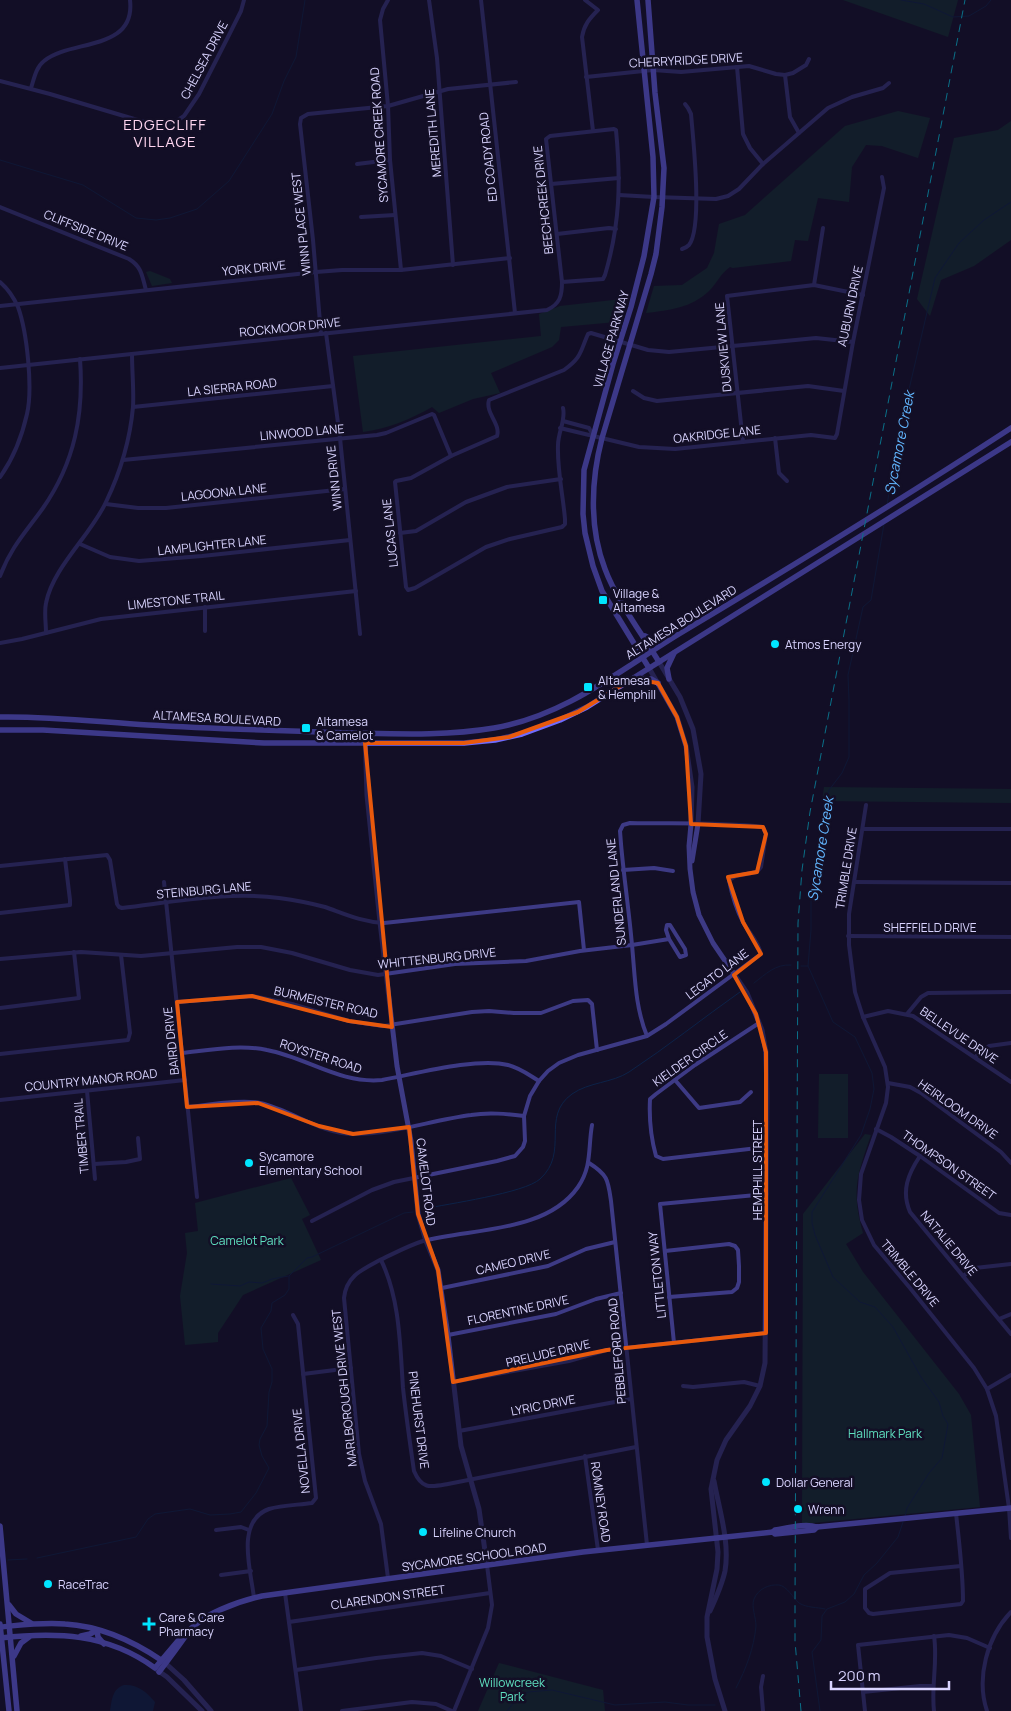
<svg xmlns="http://www.w3.org/2000/svg" width="1011" height="1711" font-family="Manrope,sans-serif">
<style>
.green{fill:#12302f}
.water{fill:#0c2248}
.lines{fill:none;stroke-linecap:round;stroke-linejoin:round}
.stream{stroke:#0c2248;stroke-width:1}
.minor{stroke:#3d3a85;stroke-width:4}
.tertiary{stroke:#3d3a85;stroke-width:5}
.secondary{stroke:#6f6bff;stroke-width:5.5}
.rail{stroke:#00e5ff;stroke-width:1;stroke-dasharray:8 6;stroke-linecap:butt}
.marked{fill:none;stroke:#e8590c;stroke-width:4;stroke-linejoin:round}
.poi-dot{fill:#00e5ff;stroke:#130f26;stroke-width:2}
.labels{text-anchor:middle;dominant-baseline:central;stroke-width:5;stroke-linejoin:round;paint-order:stroke}
.street-label{font-size:12px;fill:#d9d4ff;stroke:#130f26}
.poi-label{font-size:12px;fill:#d9d4ff;stroke:#130f26;text-anchor:start}
.park-label{font-size:12px;fill:#5fe0c0;stroke:#130f26}
.water-label{font-size:14px;font-style:italic;fill:#62b6ff;stroke:#130f26}
.quarter-label{font-size:15px;letter-spacing:1px;fill:#ffd6f0;stroke:#130f26}
</style>
<rect width="100%" height="100%" fill="#130f26"/>
<g class="green">
<path d="M843 0H958L948 37Z"/>
<path d="M898 111 930 118 918 158 882 146 866 145 852 167 849 202 818 198 808 241 795 240 791 261 733 268 730 267C721 273 717 283 709 291 691 308 670 310 646 313L654 286 682 285 707 268 714 253 719 224 745 215 845 126Z"/>
<path d="M1011 121V240L974 266 941 280 930 316 917 299 954 138 998 130Z"/>
<path d="M150 271 170 279 172 283 152 286 146 272Z"/>
<path d="M622 299 616 322 561 327 559 340 552 347 491 373 500 393 473 399 439 413 432 407C411 419 387 429 363 432L353 356 541 336 539 314 560 306Z"/>
<path d="M824 787 1011 789V803L822 801Z"/>
<path d="M819 1074H848V1138H818Z"/>
<path d="M865 1134 871 1135C857 1175 851 1191 863 1233L846 1244 863 1272 959 1394 971 1415 980 1507 802 1524 803 1214Z"/>
<path d="M291 1178 310 1215 302 1219 321 1260 243 1295 218 1333V1342L185 1345 180 1296 187 1253 185 1233 198 1231 195 1203Z"/>
<path d="M499 1663 603 1690 605 1711H478Z"/>
</g>
<path class="water" d="M124 1685C137 1684 147 1692 155 1702L153 1711H110C112 1700 112 1689 124 1685Z"/>
<g class="lines">
<g class="stream">
<path d="M901 0 924 4 953 17 969 16 986 6 991 0"/>
<path d="M0 160 83 185 136 218 156 220 170 218 197 209 229 181 272 114 284 81 296 57 305 0"/>
<path d="M887 505 900 428 935 278 959 243 984 220 1011 202"/>
<path d="M884 524 871 600 863 607 848 675 849 700V757L842 773 829 790 811 886V930L808 966 833 1022 855 1037 872 1073 874 1089 870 1109 861 1135 812 1212V1223L815 1235 833 1277 860 1302 875 1307 893 1327 921 1377 939 1402 943 1416 948 1424 942 1458 929 1473 907 1508 905 1516"/>
<path d="M801 966H808"/>
<path d="M754 983C766 974 775 964 791 965"/>
<path d="M423 1209C447 1204 525 1193 540 1179 570 1152 540 1117 572 1094 589 1082 612 1083 629 1072 667 1047 703 1018 740 992"/>
<path d="M211 1284 240 1286 249 1282 262 1283 272 1279 288 1276"/>
<path d="M37 1558 136 1537 148 1519 155 1514 190 1509 210 1515 230 1514 241 1512 256 1493 269 1468 262 1456 259 1445 260 1439 267 1426 269 1392 272 1382V1369L263 1349 261 1328 271 1311 272 1303 285 1295 289 1289V1276L307 1258 312 1257 404 1213 413 1212"/>
<path d="M8 1560 27 1559"/>
<path d="M736 1688C746 1669 754 1648 756 1626 756 1617 751 1607 754 1599 758 1589 769 1584 779 1585 787 1586 793 1598 799 1603 807 1608 817 1607 825 1609"/>
<path d="M507 1711 518 1697 528 1692 552 1690 615 1705 665 1702 688 1705H715"/>
<path d="M820 1711 812 1652 821 1640 822 1616 827 1609 845 1602 854 1594 864 1575 877 1563 898 1537 903 1522"/>
</g>
<g class="minor">
<path d="M388 0 383 9 380 20 388 106 390 160 401 270"/>
<path d="M429 0 437 58 453 265"/>
<path d="M481 0 515 313"/>
<path d="M585 0 598 10C589 19 584 25 582 37L593 131"/>
<path d="M737 67 743 134 750 148 763 164"/>
<path d="M785 75 790 117 799 133"/>
<path d="M586 77 653 70 681 72 749 66 776 74 785 75 793 73 806 65 809 59"/>
<path d="M0 81 50 94 151 124 175 122 184 116 199 94 230 33 241 11 244 0"/>
<path d="M31 88C34 79 36 67 44 61 70 39 136 52 130 0"/>
<path d="M357 164 390 160"/>
<path d="M551 184 619 178"/>
<path d="M619 195 654 197 716 199 728 196 739 189 763 164 828 108 852 97 883 88 889 83"/>
<path d="M0 207 129 259C142 267 142 276 146 290"/>
<path d="M361 217 395 215"/>
<path d="M557 234 609 228 616 229"/>
<path d="M682 249C685 248 687 247 689 245 703 227 693 138 691 114L688 108 685 104"/>
<path d="M0 282C7 288 14 298 18 307 27 332 33 388 27 414 22 436 13 459 0 477"/>
<path d="M814 285 823 228"/>
<path d="M0 306 316 272 342 270H401L510 258"/>
<path d="M326 333 340 438 360 634"/>
<path d="M321 334 313 240 300 124 301 118 308 114 388 106 448 89 516 82"/>
<path d="M0 368 547 310C560 304 562 296 562 282L546 139 550 136 614 129 616 130C621 182 620 224 605 275L603 279 562 282"/>
<path d="M633 391 644 398 657 401 808 386 844 391"/>
<path d="M133 407 333 386"/>
<path d="M563 408C566 420 558 432 558 445 557 470 563 495 565 519V524L562 527 510 539 486 547 415 588 408 590 406 587 395 482 396 481 411 478 451 456 497 436C501 424 485 413 489 400L564 370C582 357 580 352 588 334L591 333 648 350 669 352 816 338 853 342"/>
<path d="M563 421 589 428 593 435"/>
<path d="M560 428 639 447 675 449 811 435 835 438 837 434 853 342 884 188 882 177"/>
<path d="M775 438 779 473 787 481"/>
<path d="M743 442 727 296 814 285 863 295"/>
<path d="M123 460 377 435 386 433 432 414 434 415 451 456"/>
<path d="M106 504 138 508H166L345 489"/>
<path d="M400 533 416 531 466 502 507 487 561 479"/>
<path d="M80 544 110 557 139 561 202 556 350 540"/>
<path d="M0 576C11 547 25 533 43 508 75 462 84 414 80 359"/>
<path d="M205 607V631"/>
<path d="M46 633C46 623 44 612 46 603 53 567 91 535 106 502 120 473 130 440 133 407 134 390 132 372 132 354"/>
<path d="M0 643 22 639 101 619 356 591"/>
<path d="M866 805 849 914V945L855 992 863 1017 885 1067 888 1087 886 1103 861 1174 859 1200 862 1220 874 1245 910 1288 974 1368 987 1389 996 1416 1009 1508 1011 1538"/>
<path d="M863 829H1011"/>
<path d="M0 866 107 855 110 860 117 904 119 907 122 908C173 902 229 891 279 898 294 900 310 903 325 907 345 914 362 922 384 923L579 902 584 950"/>
<path d="M623 870 654 868 673 871"/>
<path d="M164 882 197 1197"/>
<path d="M855 882 1011 883"/>
<path d="M0 913 70 905V900L65 859"/>
<path d="M848 936 1011 937"/>
<path d="M0 959 81 952 141 956 237 947H261L292 953 350 970 378 975 455 964 526 961 580 951 632 945 669 939 680 957 686 955 685 949 670 925H667L666 930 669 939"/>
<path d="M177 1002 252 996 292 1004 349 1021 383 1026 472 1012 489 1011 514 1013H541L573 1001 588 1000 592 1004 597 1050"/>
<path d="M0 1008 79 998 74 952"/>
<path d="M907 1014 921 997 928 993 1011 992"/>
<path d="M863 1017 888 1011 913 1016 1011 1082"/>
<path d="M759 1023 695 1065 656 1094 650 1099C649 1118 651 1138 656 1156L663 1159 767 1147"/>
<path d="M182 1053C209 1050 240 1044 267 1050 308 1058 340 1084 382 1080 415 1074 477 1057 508 1065 520 1068 529 1075 539 1081"/>
<path d="M0 1054 128 1040 130 1033 121 955"/>
<path d="M975 1057 989 1046 1011 1043"/>
<path d="M675 1080 699 1108 740 1102 751 1092"/>
<path d="M888 1083 910 1087 921 1093 1001 1152 1011 1163"/>
<path d="M87 1091 95 1179"/>
<path d="M0 1100 185 1080"/>
<path d="M187 1107C208 1105 241 1099 260 1103 292 1110 320 1134 354 1134 394 1134 432 1120 471 1115 489 1112 507 1114 524 1116"/>
<path d="M876 1129 891 1137 920 1156 999 1213 1011 1215"/>
<path d="M920 1156C908 1174 901 1191 910 1212L1011 1334"/>
<path d="M589 1163C608 1175 608 1180 611 1201L647 1545"/>
<path d="M94 1164 126 1162 140 1159 138 1138"/>
<path d="M312 1221 372 1190 394 1182 497 1161 515 1156 523 1147 525 1141 524 1116 530 1096 539 1081 548 1071 559 1063 578 1055 647 1036 666 1024 761 954C758 941 749 933 743 922 736 909 732 895 729 880L736 876 757 872 761 867 766 834 763 827C719 822 674 824 630 823L623 825 620 831 621 844C624 878 629 911 632 945 635 976 635 1007 647 1036"/>
<path d="M665 1251 729 1244 735 1246 738 1250 739 1266V1282L737 1288 732 1292 669 1297"/>
<path d="M381 1260C400 1299 400 1345 403 1388 406 1416 410 1443 414 1471 422 1490 431 1487 448 1484L636 1447"/>
<path d="M963 1276 975 1268 1011 1264"/>
<path d="M442 1288 548 1266 586 1249 615 1242"/>
<path d="M999 1319 1011 1314"/>
<path d="M448 1335 556 1314 596 1299 621 1293"/>
<path d="M674 1343 660 1204 767 1194"/>
<path d="M303 1374 351 1368"/>
<path d="M453 1382 569 1361 607 1350 766 1333"/>
<path d="M683 1386 693 1387 744 1382 760 1386"/>
<path d="M987 1389 1011 1375"/>
<path d="M459 1431 631 1399"/>
<path d="M585 1456 598 1550"/>
<path d="M956 1513C959 1542 963 1572 963 1601L961 1604 873 1614 869 1613 865 1608V1589L890 1573 961 1566"/>
<path d="M216 1530 241 1527 249 1530"/>
<path d="M221 1575 251 1571"/>
<path d="M388 1578 381 1524 365 1481 359 1454 344 1298C346 1277 361 1270 378 1261 393 1254 407 1246 423 1241 472 1228 546 1233 578 1187 592 1167 588 1148 592 1125"/>
<path d="M285 1593 301 1711"/>
<path d="M254 1598C251 1571 235 1521 269 1509 282 1505 299 1505 312 1503L316 1498 298 1324 293 1315"/>
<path d="M289 1622 490 1593"/>
<path d="M296 1670 376 1658 422 1653 441 1656 472 1669"/>
<path d="M763 1676 761 1687 763 1711"/>
<path d="M863 1692 920 1686H932"/>
<path d="M342 1711 412 1702 436 1704 452 1711"/>
<path d="M454 1711 488 1628 492 1605 487 1565"/>
<path d="M865 1711 858 1645 949 1635 967 1638 990 1648"/>
<path d="M934 1711C931 1686 938 1661 934 1636"/>
<path d="M987 1711C976 1678 987 1637 1011 1612"/>
</g>
<g class="tertiary">
<path d="M659 662 680 697 693 729 701 774 698 824 692 861"/>
<path d="M649 668 677 717 686 746 692 787 691 824 689 846 690 869 693 892 699 915 713 943 747 993 762 1030 766 1052 767 1097 765 1363 760 1386 750 1406 726 1440 717 1460 711 1489 718 1552 717 1569 707 1617V1637L715 1679 725 1711"/>
<path d="M365 733 367 795 380 922 397 1066 411 1141 418 1214 426 1241 438 1270 448 1335 461 1446 479 1509 487 1565"/>
<path d="M710 1611C716 1598 722 1585 725 1571 730 1542 719 1509 714 1481"/>
<path d="M163 1661 184 1680 211 1711"/>
<path d="M157 1670 167 1677 202 1711"/>
</g>
<g class="secondary">
<path d="M637 0 653 157 654 197 644 256 631 307 613 364 584 470 583 514 585 533 593 566 602 591 649 668"/>
<path d="M648 0 655 93 664 168 662 207 656 254 651 274 602 438C591 480 589 528 605 569 616 599 642 634 659 662"/>
<path d="M645 636 654 641 666 640"/>
<path d="M634 678 651 679 658 683"/>
<path d="M669 679 667 668 674 653"/>
<path d="M0 717C49 716 99 722 148 725 216 729 284 731 352 733 399 734 447 736 494 728 565 716 620 670 679 634 791 567 902 499 1011 428"/>
<path d="M0 730H43L264 743H464L495 740 522 734 560 720 587 707 1011 442"/>
<path d="M0 1526 17 1711"/>
<path d="M773 1532 775 1530C788 1528 805 1523 817 1527L1011 1508"/>
<path d="M9 1605 16 1614 31 1623"/>
<path d="M0 1624 9 1711"/>
<path d="M0 1627C22 1625 43 1622 65 1624 99 1626 133 1641 161 1660"/>
<path d="M81 1636 90 1634 97 1630 98 1637 104 1644"/>
<path d="M0 1638C56 1632 107 1633 155 1668L182 1636 187 1634"/>
<path d="M14 1656 21 1643 29 1637"/>
<path d="M159 1672C169 1659 178 1647 187 1634 200 1614 240 1601 262 1596L583 1552 773 1532 775 1534 814 1530 817 1527"/>
</g>
<path class="rail" d="M801 1711 795 1641V1604L798 923 802 870 810 812 965 0"/>
</g>
<path d="M0 0H1011V1711H0ZM632 679 658 683 677 717 686 746 691 824 763 827 766 834 757 872 728 877 743 922 761 954 734 975 756 1014 766 1052V1333L607 1350 453 1382 438 1270 418 1214 409 1127 353 1134 319 1126 258 1103 187 1107 177 1002 252 996 349 1021 392 1027 365 743H464L509 737 578 712Z" fill="#130f26" fill-opacity=".55" fill-rule="evenodd"/>
<path class="marked" d="M632 679 658 683 677 717 686 746 691 824 763 827 766 834 757 872 728 877 743 922 761 954 734 975 756 1014 766 1052V1333L607 1350 453 1382 438 1270 418 1214 409 1127 353 1134 319 1126 258 1103 187 1107 177 1002 252 996 349 1021 392 1027 365 743H464L509 737 578 712Z"/>
<g class="poi-dot">
<rect x="598" y="595" width="10" height="10" rx="2.5"/>
<circle cx="775" cy="644" r="5"/>
<rect x="583" y="682" width="10" height="10" rx="2.5"/>
<rect x="301" y="723" width="10" height="10" rx="2.5"/>
<circle cx="249" cy="1163" r="5"/>
<circle cx="766" cy="1482" r="5"/>
<circle cx="798" cy="1509" r="5"/>
<circle cx="423" cy="1532" r="5"/>
<circle cx="48" cy="1584" r="5"/>
<path d="M146.5 1616.5h5v5h5v5h-5v5h-5v-5h-5v-5h5z"/>
</g>
<g class="labels">
<g class="street-label">
<text transform="translate(204 60) rotate(-62)">CHELSEA DRIVE</text>
<text transform="translate(686 60) rotate(-3)">CHERRYRIDGE DRIVE</text>
<text transform="translate(433 133) rotate(-95)">MEREDITH LANE</text>
<text transform="translate(379 135) rotate(-94)">SYCAMORE CREEK ROAD</text>
<text transform="translate(488 157) rotate(-96)">ED COADY ROAD</text>
<text transform="translate(543 200) rotate(-96)">BEECHCREEK DRIVE</text>
<text transform="translate(301 224) rotate(-96)">WINN PLACE WEST</text>
<text transform="translate(86 230) rotate(22)">CLIFFSIDE DRIVE</text>
<text transform="translate(254 268) rotate(-6)">YORK DRIVE</text>
<text transform="translate(850 306) rotate(-78)">AUBURN DRIVE</text>
<text transform="translate(290 327) rotate(-6)">ROCKMOOR DRIVE</text>
<text transform="translate(611 339) rotate(-74)">VILLAGE PARKWAY</text>
<text transform="translate(723 347) rotate(-95)">DUSKVIEW LANE</text>
<text transform="translate(232 387) rotate(-6)">LA SIERRA ROAD</text>
<text transform="translate(302 432) rotate(-5)">LINWOOD LANE</text>
<text transform="translate(717 434) rotate(-6)">OAKRIDGE LANE</text>
<text transform="translate(334 478) rotate(-96)">WINN DRIVE</text>
<text transform="translate(224 492) rotate(-6)">LAGOONA LANE</text>
<text transform="translate(390 533) rotate(-96)">LUCAS LANE</text>
<text transform="translate(212 545) rotate(-6)">LAMPLIGHTER LANE</text>
<text transform="translate(176 600) rotate(-6)">LIMESTONE TRAIL</text>
<text transform="translate(681 622) rotate(-32)">ALTAMESA BOULEVARD</text>
<text transform="translate(217 718) rotate(3)">ALTAMESA BOULEVARD</text>
<text transform="translate(846 868) rotate(-81)">TRIMBLE DRIVE</text>
<text transform="translate(204 890) rotate(-5)">STEINBURG LANE</text>
<text transform="translate(616 892) rotate(-96)">SUNDERLAND LANE</text>
<text x="930" y="927">SHEFFIELD DRIVE</text>
<text transform="translate(437 958) rotate(-6)">WHITTENBURG DRIVE</text>
<text transform="translate(717 974) rotate(-37)">LEGATO LANE</text>
<text transform="translate(326 1002) rotate(13)">BURMEISTER ROAD</text>
<text transform="translate(959 1035) rotate(34)">BELLEVUE DRIVE</text>
<text transform="translate(171 1041) rotate(-96)">BAIRD DRIVE</text>
<text transform="translate(321 1056) rotate(18)">ROYSTER ROAD</text>
<text transform="translate(690 1058) rotate(-35)">KIELDER CIRCLE</text>
<text transform="translate(91 1080) rotate(-6)">COUNTRY MANOR ROAD</text>
<text transform="translate(958 1109) rotate(35)">HEIRLOOM DRIVE</text>
<text transform="translate(81 1136) rotate(-95)">TIMBER TRAIL</text>
<text transform="translate(949 1165) rotate(35)">THOMPSON STREET</text>
<text transform="translate(757 1170) rotate(-90)">HEMPHILL STREET</text>
<text transform="translate(426 1182) rotate(83)">CAMELOT ROAD</text>
<text transform="translate(949 1243) rotate(50)">NATALIE DRIVE</text>
<text transform="translate(513 1262) rotate(-13)">CAMEO DRIVE</text>
<text transform="translate(910 1273) rotate(50)">TRIMBLE DRIVE</text>
<text transform="translate(657 1275) rotate(-96)">LITTLETON WAY</text>
<text transform="translate(518 1310) rotate(-12)">FLORENTINE DRIVE</text>
<text transform="translate(617 1351) rotate(-95)">PEBBLEFORD ROAD</text>
<text transform="translate(548 1353) rotate(-13)">PRELUDE DRIVE</text>
<text transform="translate(344 1388) rotate(-96)">MARLBOROUGH DRIVE WEST</text>
<text transform="translate(543 1405) rotate(-11)">LYRIC DRIVE</text>
<text transform="translate(419 1420) rotate(83)">PINEHURST DRIVE</text>
<text transform="translate(301 1451) rotate(-96)">NOVELLA DRIVE</text>
<text transform="translate(601 1502) rotate(82)">ROMNEY ROAD</text>
<text transform="translate(474 1557) rotate(-8)">SYCAMORE SCHOOL ROAD</text>
<text transform="translate(388 1597) rotate(-8)">CLARENDON STREET</text>
</g>
<g class="poi-label">
<text x="613" y="593">Village &amp;<tspan x="613" dy="14">Altamesa</tspan></text>
<text x="785" y="644">Atmos Energy</text>
<text x="598" y="680">Altamesa<tspan x="598" dy="14">&amp; Hemphill</tspan></text>
<text x="316" y="721">Altamesa<tspan x="316" dy="14">&amp; Camelot</tspan></text>
<text x="259" y="1156">Sycamore<tspan x="259" dy="14">Elementary School</tspan></text>
<text x="776" y="1482">Dollar General</text>
<text x="808" y="1509">Wrenn</text>
<text x="433" y="1532">Lifeline Church</text>
<text x="58" y="1584">RaceTrac</text>
<text x="159" y="1617">Care &amp; Care<tspan x="159" dy="14">Pharmacy</tspan></text>
</g>
<g class="park-label">
<text x="247" y="1240">Camelot Park</text>
<text x="885" y="1433">Hallmark Park</text>
<text x="512" y="1682">Willowcreek<tspan x="512" dy="14">Park</tspan></text>
</g>
<g class="water-label">
<text transform="translate(899 443) rotate(-79)">Sycamore Creek</text>
<text transform="translate(820 849) rotate(-81)">Sycamore Creek</text>
</g>
<g class="quarter-label">
<text x="165" y="124">EDGECLIFF<tspan x="165" dy="17">VILLAGE</tspan></text>
</g>
</g>
<path d="M831 1681v8h118v-8" fill="none" stroke="#d9d4ff" stroke-width="2.5"/>
<text x="838" y="1681" font-size="15" fill="#d9d4ff" stroke="#130f26" stroke-width="4" paint-order="stroke">200 m</text>
</svg>
